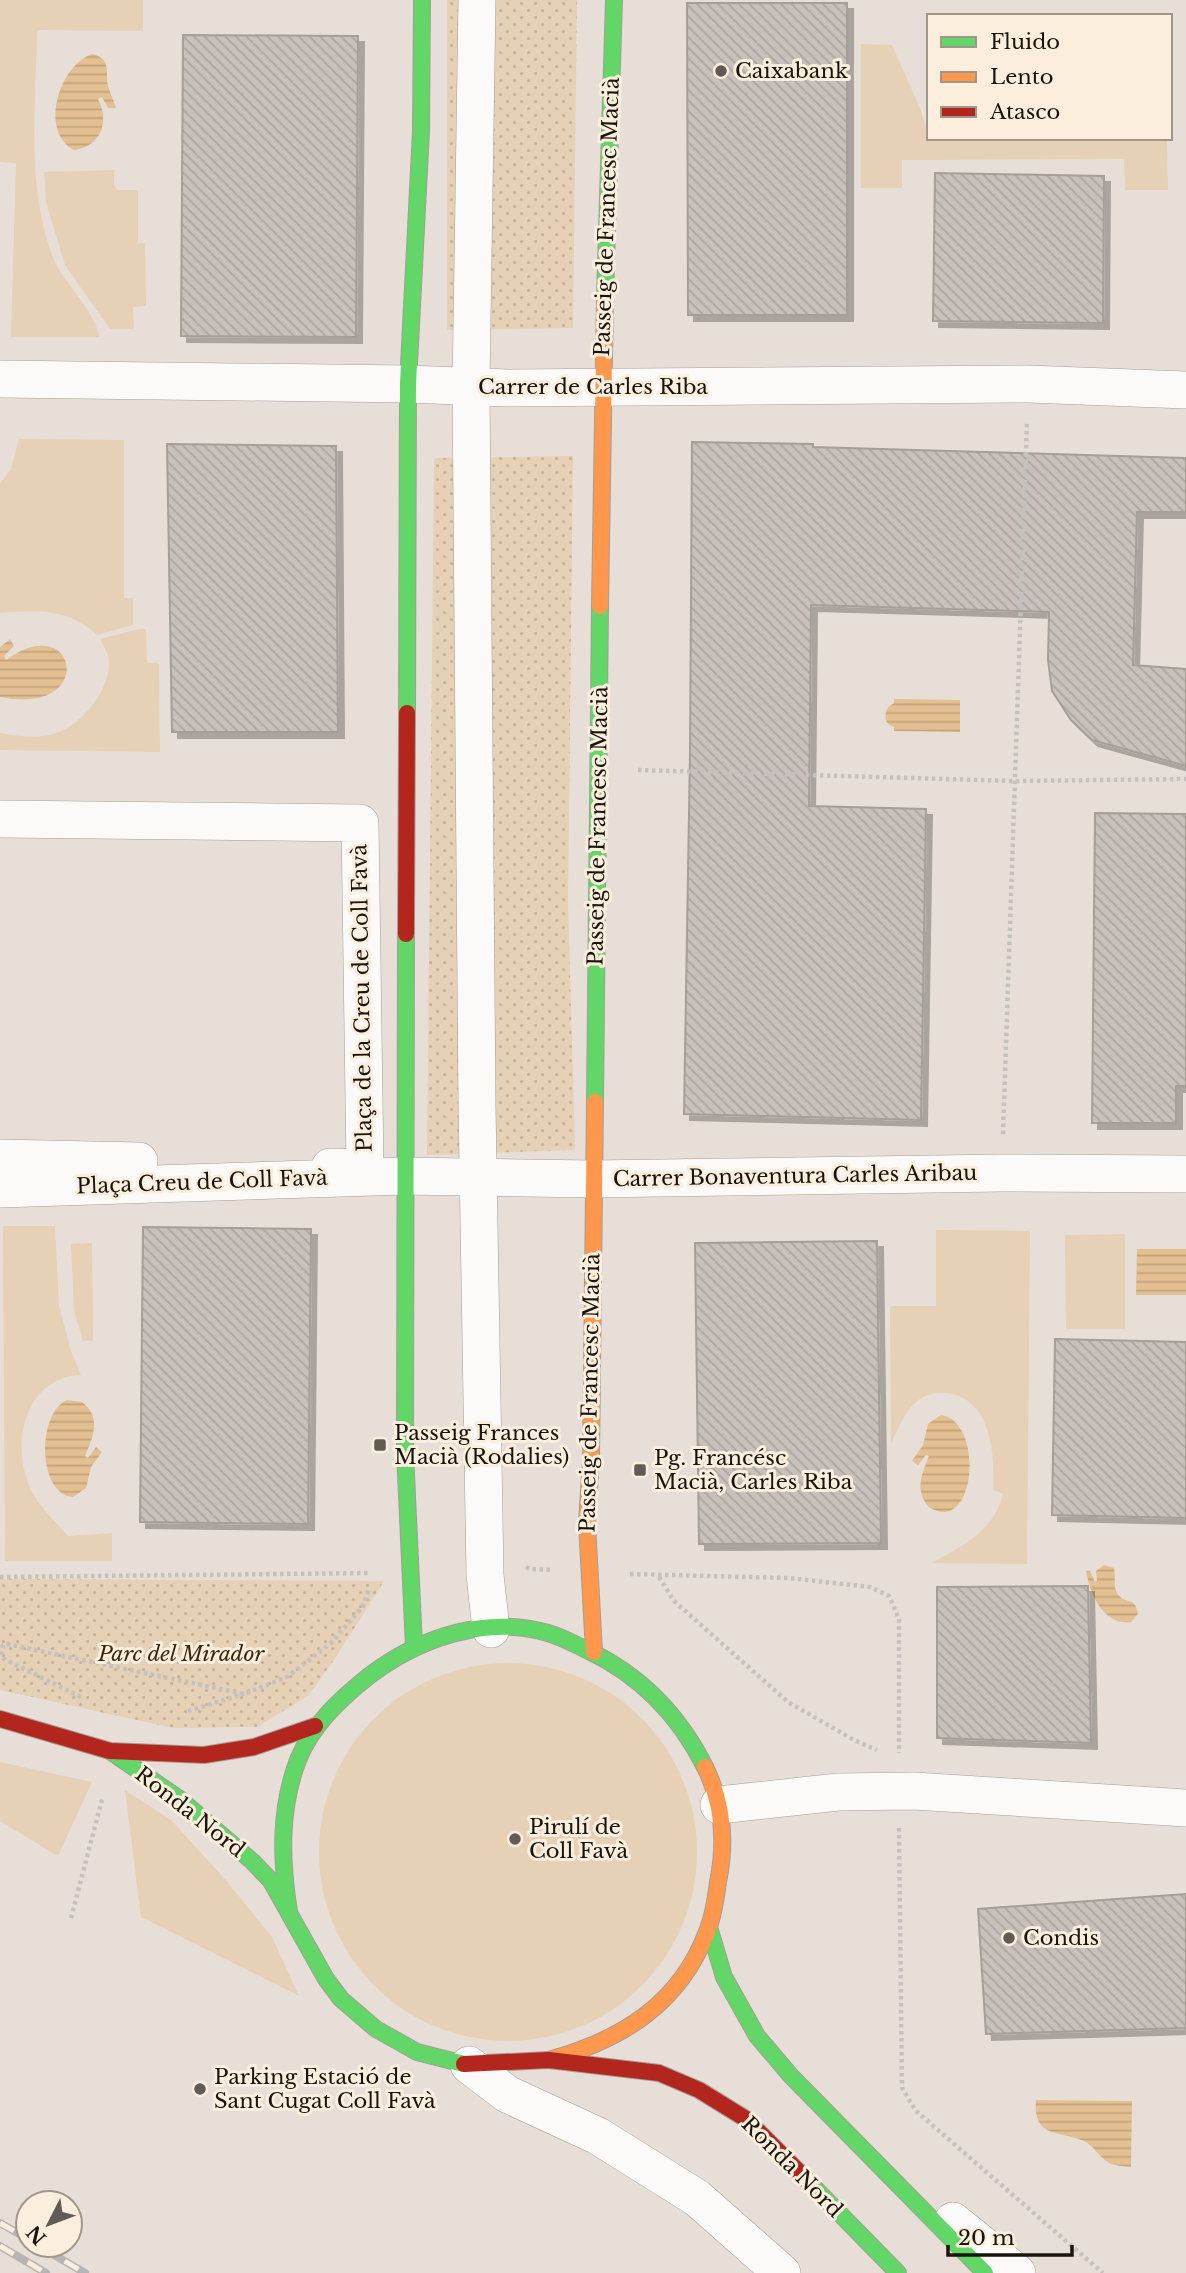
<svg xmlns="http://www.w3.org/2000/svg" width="1186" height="2273" font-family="'Libre Baskerville',serif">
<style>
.grass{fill:#e6d0b6}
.park{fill:url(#park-dots)}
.water{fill:url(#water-rules)}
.building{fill:url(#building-back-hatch);stroke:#a59f98;stroke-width:2;filter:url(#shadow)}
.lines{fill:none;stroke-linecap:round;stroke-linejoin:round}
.street-casing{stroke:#a49e98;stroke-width:38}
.fast-casing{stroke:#a49e98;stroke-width:18}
.slow-casing{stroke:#a49e98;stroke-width:18}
.jam-casing{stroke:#a49e98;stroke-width:18}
.path{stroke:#c4c2bf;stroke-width:4.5;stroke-dasharray:3.5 3.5;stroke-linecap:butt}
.street{stroke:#fbfaf9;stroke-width:37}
.fast{stroke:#63d668;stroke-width:16}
.slow{stroke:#ff974d;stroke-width:16}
.jam{stroke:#b3261e;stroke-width:16}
.rail-casing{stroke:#b7b5b3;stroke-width:8}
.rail{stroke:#fbeedd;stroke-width:5;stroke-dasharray:16;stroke-linecap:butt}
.poi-dot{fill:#605b54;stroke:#fbeedd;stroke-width:2.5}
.labels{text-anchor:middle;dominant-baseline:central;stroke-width:6;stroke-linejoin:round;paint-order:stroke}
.poi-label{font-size:21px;fill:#18140e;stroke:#fbeedd;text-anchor:start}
.street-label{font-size:21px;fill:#18140e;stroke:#fbeedd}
.park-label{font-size:21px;font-style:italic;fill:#3c290d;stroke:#fbeedd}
</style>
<defs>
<pattern id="park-dots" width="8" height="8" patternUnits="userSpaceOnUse" patternTransform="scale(1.75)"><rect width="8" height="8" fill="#e6d0b6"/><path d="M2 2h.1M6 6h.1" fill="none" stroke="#c5b29b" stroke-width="1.8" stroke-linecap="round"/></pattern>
<pattern id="water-rules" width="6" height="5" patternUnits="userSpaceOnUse" patternTransform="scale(1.75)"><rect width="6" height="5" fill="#e3bf91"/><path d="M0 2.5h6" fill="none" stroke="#c2a37c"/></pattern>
<pattern id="building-back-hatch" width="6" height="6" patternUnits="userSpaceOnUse" patternTransform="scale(1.75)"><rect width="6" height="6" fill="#c8c1bb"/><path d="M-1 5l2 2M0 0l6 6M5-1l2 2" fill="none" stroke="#aba5a0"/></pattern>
<filter id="shadow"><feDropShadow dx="6" dy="6" stdDeviation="0" flood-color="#0004"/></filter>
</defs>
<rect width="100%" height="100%" fill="#e7dfd7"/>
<g class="grass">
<path d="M0 0H143V31L37 30C36 103 26 185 52 255 62 283 96 310 99 337H11L16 163 0 162Z"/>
<path d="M861 44 892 45 920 108 929 138H1167L1168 190H1125L1124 159 902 160V188H861Z"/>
<path d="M114 170V185L118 190H138V243H145L146 306 133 307 134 329H110L65 265 46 202 44 172Z"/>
<path d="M19 439 124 440V598H133V625L97 635C68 608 37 610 0 613V484L11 469Z"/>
<path d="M139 629H146L147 663H159L160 752 0 750V733C16 736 33 738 49 735 79 730 112 689 109 659 108 652 103 645 100 639Z"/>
<path d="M3 1226H55L59 1306 71 1351 81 1375C27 1377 11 1439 28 1483 35 1503 54 1520 68 1536L112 1533V1561H5Z"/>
<path d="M936 1230 1030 1231 1027 1564 932 1563C964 1545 993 1532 1003 1494L993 1490C995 1456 992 1403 952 1394 939 1391 926 1393 916 1402 904 1413 898 1429 891 1444L890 1306H936Z"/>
<path d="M1125 1234V1329H1066L1065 1235Z"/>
<path d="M92 1243 93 1341H83L74 1310 71 1244Z"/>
<circle cx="508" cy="1852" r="189"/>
<path d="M0 1762 92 1782 58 1856 0 1821Z"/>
<path d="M125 1790 171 1820 224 1878 272 1937 299 1996 141 1917Z"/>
</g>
<g class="park">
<path d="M447 0H577L573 328 447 330Z"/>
<path d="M573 456 568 902 575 1150 427 1155 434 458Z"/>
<path d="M0 1579 384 1581 334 1660 308 1696 257 1727 173 1728 0 1690Z"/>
</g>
<g class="water">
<path d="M92 54C112 59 105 71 108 86 110 93 114 101 116 108H108L102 97 98 99C110 121 101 147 74 150 38 130 60 65 92 54Z"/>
<path d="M10 639 14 646 4 656 6 660C78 608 98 717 0 697V647Z"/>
<path d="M894 699 960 700V732L894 731V727C884 724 884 715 888 707L894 703Z"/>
<path d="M1137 1249H1186V1295H1136Z"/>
<path d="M67 1400 82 1402C102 1417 93 1438 85 1456L88 1458 96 1447 102 1452 91 1467 86 1488 73 1497C38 1495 36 1414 67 1400Z"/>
<path d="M941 1415C985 1421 976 1537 929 1507 914 1491 922 1473 929 1456L926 1455 918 1465 912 1461 923 1445 928 1424Z"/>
<path d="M1104 1565 1114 1568C1116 1576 1113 1587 1117 1593 1124 1605 1136 1596 1138 1614L1131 1622C1103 1626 1090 1593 1086 1571H1090L1095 1582 1097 1581 1096 1571Z"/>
<path d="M1036 2100 1132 2101 1131 2167C1124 2166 1115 2166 1109 2163 1099 2157 1094 2146 1084 2141 1059 2130 1033 2139 1036 2100Z"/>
</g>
<g class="building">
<path d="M687 3H847V315H688Z"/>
<path d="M183 35 358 36 356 337 181 336Z"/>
<path d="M935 173 1104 176 1103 323 933 321Z"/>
<path d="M692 442 813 444V447L1186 458V512H1137L1133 665 1186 669V766L1092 740 1071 720 1052 691 1048 660 1049 612 811 605 809 806 926 809 921 1120 684 1114 690 752Z"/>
<path d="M167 444 336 446 338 732H172Z"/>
<path d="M1095 813 1186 814V1086H1176V1123H1092Z"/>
<path d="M143 1227 311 1229 308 1524 140 1522Z"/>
<path d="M877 1241 881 1543 699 1544 695 1243Z"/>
<path d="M1055 1339 1186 1342V1518L1052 1515Z"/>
<path d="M1088 1586 1091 1743 937 1738V1587Z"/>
<path d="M1186 1894V2028L986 2034 978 1909Z"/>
</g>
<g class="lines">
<defs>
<g id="street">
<path d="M477 0 471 387 477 1106 485 1575 491 1629"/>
<path d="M0 379 408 384 508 388 1028 384 1186 390"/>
<path d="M0 819 360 823 365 1168 330 1167"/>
<path d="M0 1158 139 1161"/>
<path d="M0 1189 404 1176 592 1179 1002 1173 1186 1174"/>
<path d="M719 1805 838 1792 914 1791 1186 1808"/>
<path d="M469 2065 507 2094 598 2136 697 2198 782 2273"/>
<path d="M953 2221 1017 2273"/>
</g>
<g id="fast">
<path d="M605 297 614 0"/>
<path d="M407 713 408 384 421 131 422 0"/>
<path d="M406 934 405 1452 414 1647"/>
<path d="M595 1102 600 606"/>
<path d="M110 1751 181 1800 253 1862 271 1881 326 1979 341 1999 376 2029 417 2052 464 2064"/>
<path d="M289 1912C281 1861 279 1810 298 1760 312 1725 340 1699 369 1676 419 1638 485 1615 548 1633 562 1637 574 1644 587 1650 640 1675 679 1715 705 1767"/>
<path d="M709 1927 724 1977 757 2036 791 2076 985 2273"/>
<path d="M798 2171 898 2273"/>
</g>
<g id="slow">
<path d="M600 606 605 297"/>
<path d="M594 1652 587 1523 591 1459 595 1102"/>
<path d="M549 2060C621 2040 681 2004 708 1929 714 1914 716 1897 718 1882 726 1843 723 1803 705 1767"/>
</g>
<g id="jam">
<path d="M406 934 407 713"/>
<path d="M0 1719 110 1751 204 1755 254 1747 315 1726"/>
<path d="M464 2064 549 2060 659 2073 699 2090 746 2119 798 2171"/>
</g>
</defs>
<use href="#street" class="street-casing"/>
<use href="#fast" class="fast-casing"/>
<use href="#slow" class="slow-casing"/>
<use href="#jam" class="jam-casing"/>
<g class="path">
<path d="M638 770 1013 781 1186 779"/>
<path d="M1003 1134 1027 422"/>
<path d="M526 1567 530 1569 551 1570"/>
<path d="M630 1574 788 1578 870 1587 889 1596 899 1619V1753"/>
<path d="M0 1577 371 1573"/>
<path d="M659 1577 674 1601 788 1702 854 1740 877 1750"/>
<path d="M81 1697 4 1659 1 1655 3 1645 7 1644 244 1694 287 1677 332 1642 363 1606 369 1589"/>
<path d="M188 1711 244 1694"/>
<path d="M899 1828 902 2088 916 2111 1103 2273"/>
<path d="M71 1918 103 1796"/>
</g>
<use href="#street" class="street"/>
<use href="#fast" class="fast"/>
<use href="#slow" class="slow"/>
<use href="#jam" class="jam"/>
<defs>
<g id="rail">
<path d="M0 2223 28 2239"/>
<path d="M37 2245 85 2273"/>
<path d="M0 2246 46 2273"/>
</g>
</defs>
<use href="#rail" class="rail-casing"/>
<use href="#rail" class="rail"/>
</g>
<g class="poi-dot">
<circle cx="721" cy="71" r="7"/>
<rect x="373" y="1438" width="14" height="14" rx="3.5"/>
<rect x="633" y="1463" width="14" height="14" rx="3.5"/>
<circle cx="515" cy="1839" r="7"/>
<circle cx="1009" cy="1938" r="7"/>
<circle cx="200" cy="2089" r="7"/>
</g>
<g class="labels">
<g class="poi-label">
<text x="735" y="71">Caixabank</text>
<text x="394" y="1433">Passeig Frances<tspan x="394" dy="24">Macià (Rodalies)</tspan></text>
<text x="654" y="1458">Pg. Francésc<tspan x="654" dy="24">Macià, Carles Riba</tspan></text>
<text x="529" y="1827">Pirulí de<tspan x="529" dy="24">Coll Favà</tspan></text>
<text x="1023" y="1938">Condis</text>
<text x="214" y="2077">Parking Estació de<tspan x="214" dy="24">Sant Cugat Coll Favà</tspan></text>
</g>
<g class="street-label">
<text transform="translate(607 217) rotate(-88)">Passeig de Francesc Macià</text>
<text x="593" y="387">Carrer de Carles Riba</text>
<text transform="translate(598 826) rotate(-89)">Passeig de Francesc Macià</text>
<text transform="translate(362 998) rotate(-91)">Plaça de la Creu de Coll Favà</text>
<text transform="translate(795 1176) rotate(-1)">Carrer Bonaventura Carles Aribau</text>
<text transform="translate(202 1182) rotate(-2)">Plaça Creu de Coll Favà</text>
<text transform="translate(590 1393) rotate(-89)">Passeig de Francesc Macià</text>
<text transform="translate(190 1812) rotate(38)">Ronda Nord</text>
<text transform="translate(792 2167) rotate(45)">Ronda Nord</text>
</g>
<g class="park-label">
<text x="181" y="1654">Parc del Mirador</text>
</g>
</g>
<rect x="927" y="14" width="245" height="126" fill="#fbeedd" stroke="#a0978a" stroke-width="2"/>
<rect x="941" y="37" width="35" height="10" fill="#63d668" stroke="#a0978a" stroke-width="2"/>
<text x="990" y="49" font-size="21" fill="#18140e">Fluido</text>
<rect x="941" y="72" width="35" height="10" fill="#ff974d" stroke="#a0978a" stroke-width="2"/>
<text x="990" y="84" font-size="21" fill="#18140e">Lento</text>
<rect x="941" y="107" width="35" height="10" fill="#b3261e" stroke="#a0978a" stroke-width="2"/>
<text x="990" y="119" font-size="21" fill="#18140e">Atasco</text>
<g transform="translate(49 2224) rotate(228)"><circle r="33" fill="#fbeedd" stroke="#a0978a" stroke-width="2"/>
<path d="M0-5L12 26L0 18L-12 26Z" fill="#605b54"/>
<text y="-10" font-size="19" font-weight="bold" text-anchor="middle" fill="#18140e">N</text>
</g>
<path d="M948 2245v10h124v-10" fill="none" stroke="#18140e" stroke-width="3.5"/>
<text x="958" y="2245" font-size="21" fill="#18140e" stroke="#fbeedd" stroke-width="5" paint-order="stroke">20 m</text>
</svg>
